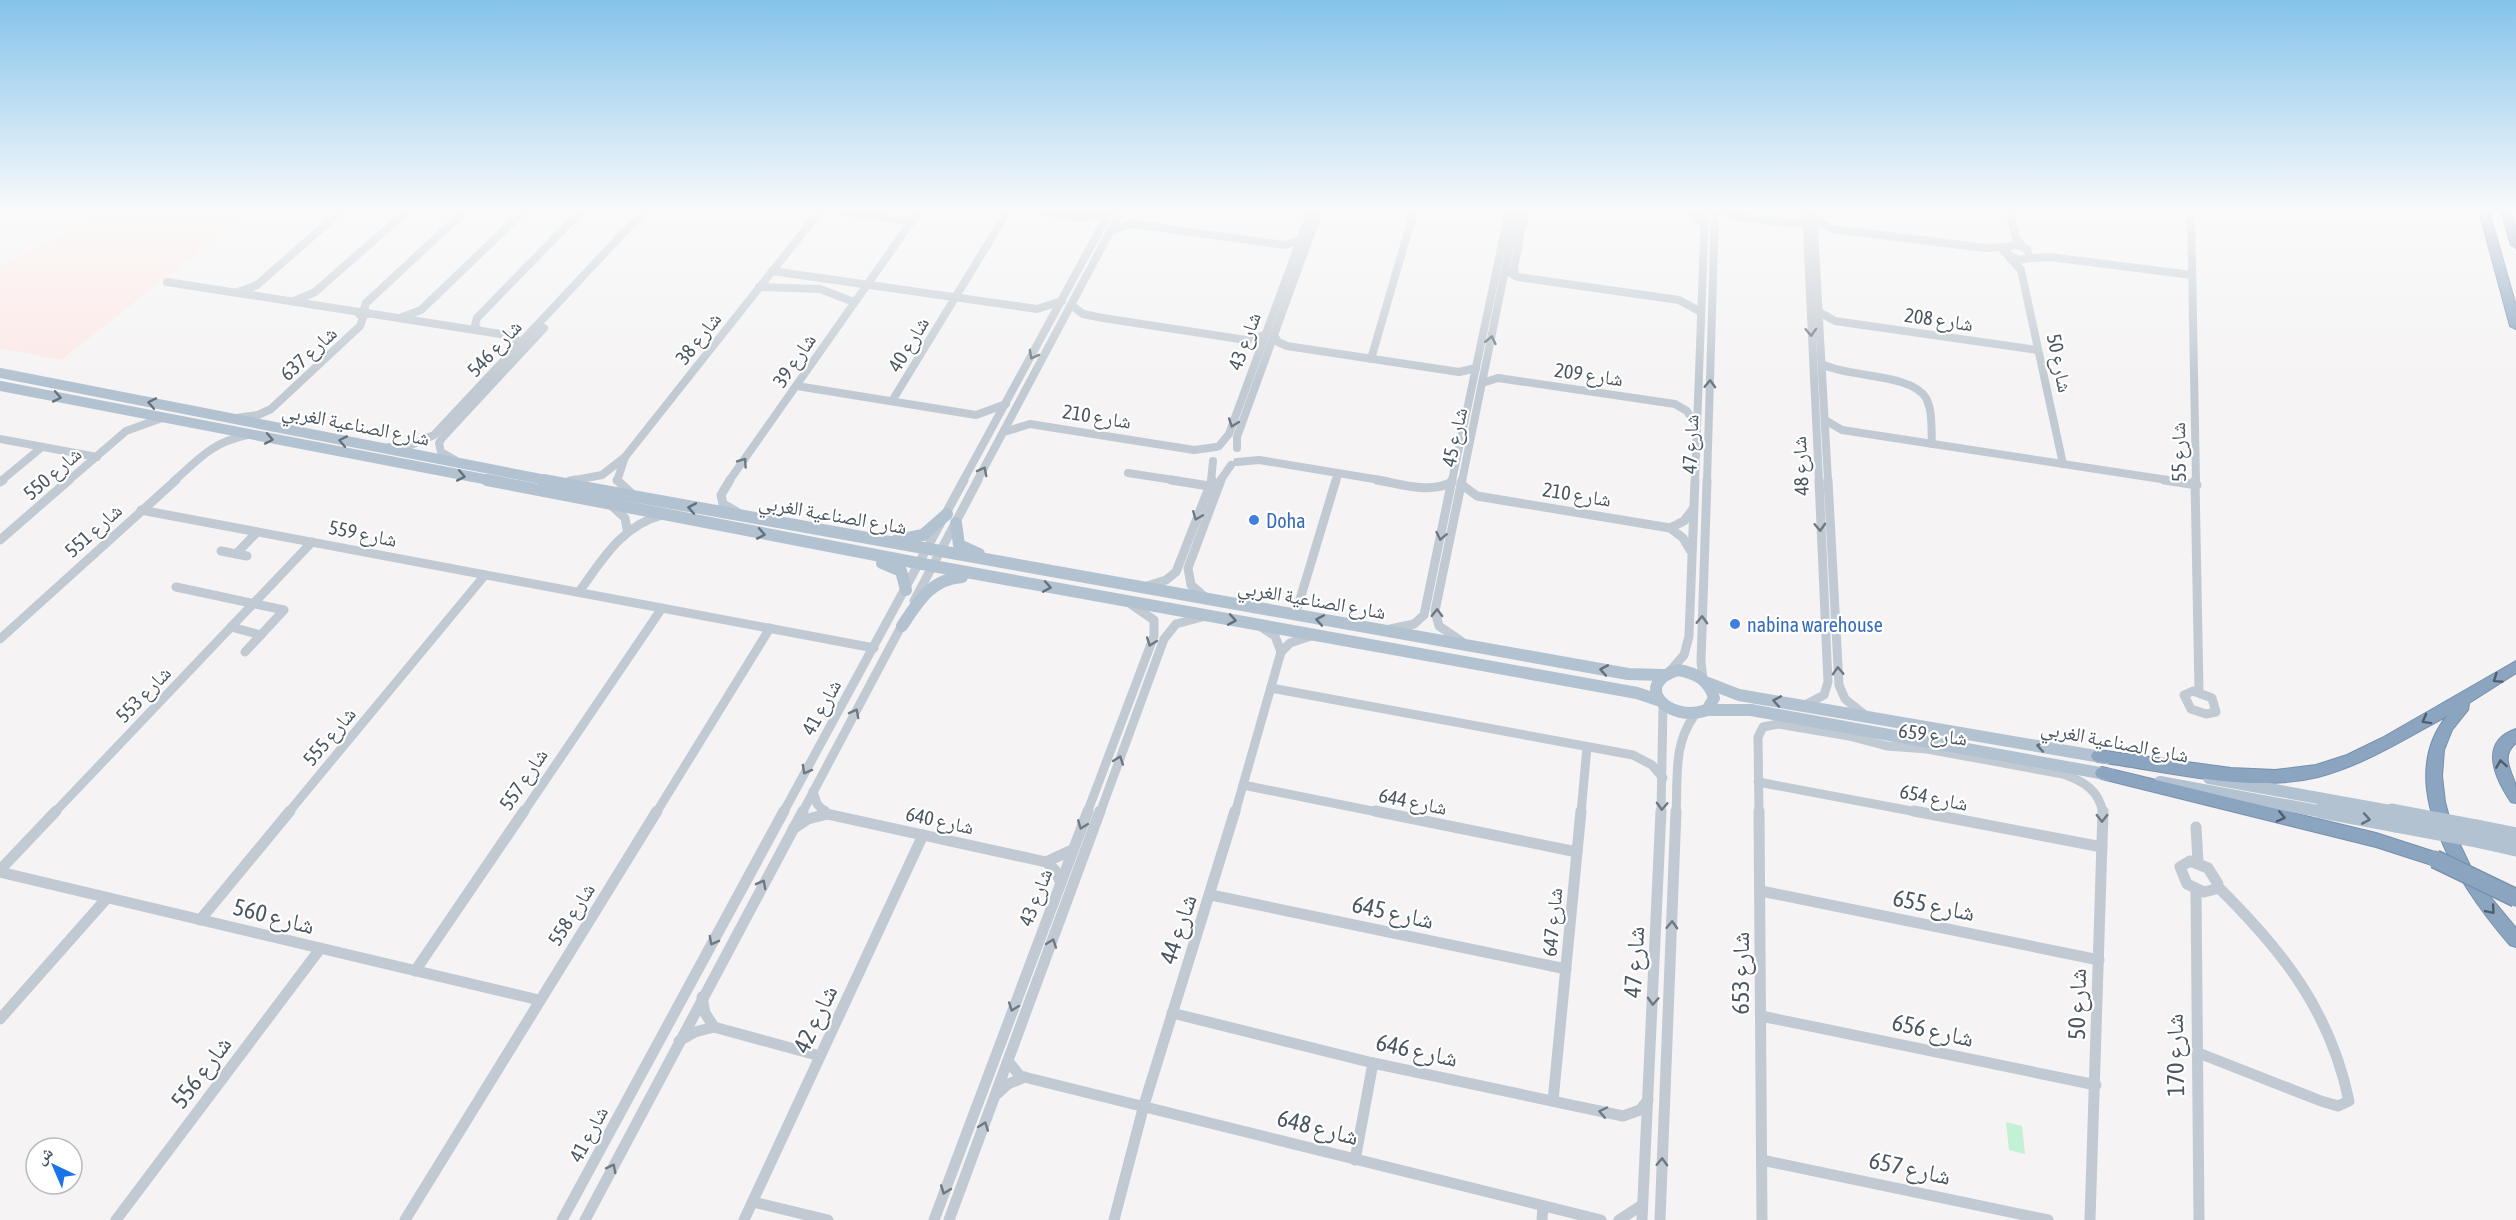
<svg xmlns="http://www.w3.org/2000/svg" width="2516" height="1220" font-family="'Asap Condensed','Noto Naskh Arabic',sans-serif">
<style>
.medical{fill:#fce8e6}
.green{fill:#c3f1d5}
.lines{fill:none;stroke-linecap:round;stroke-linejoin:round}
.highway-casing{stroke:#7690ad;stroke-width:2}
.minor-far2{stroke:#c1cad2;stroke-width:8}
.minor-far1{stroke:#c1cad2;stroke-width:9}
.minor{stroke:#c1cad2;stroke-width:11}
.major-far2{stroke:#b3c2d1;stroke-width:10}
.major-far1{stroke:#b3c2d1;stroke-width:12}
.major{stroke:#b3c2d1;stroke-width:15}
.highway{fill:#8ba5c1;fill-rule:evenodd}
.highway-bridge-casing{stroke:#7690ad;stroke-width:20;stroke-linecap:butt}
.major-bridge-far1{stroke:#b3c2d1;stroke-width:12}
.major-bridge{stroke:#b3c2d1;stroke-width:15}
.highway-bridge{stroke:#8ba5c1;stroke-width:17}
.oneway{stroke:#6e7983}
.oneway2{stroke:#64717d}
.oneway3{stroke:#505e6b}
.shop-dot{fill:#3f7fe0;stroke:#fff;stroke-width:2}
.labels{text-anchor:middle;dominant-baseline:central;stroke-width:4.5;stroke-linejoin:round;paint-order:stroke}
.street-label{font-size:20px;fill:#4a5661;stroke:#fff}
.shop-label{font-size:20px;fill:#366cbe;stroke:#fff;text-anchor:start}
.near-street-label{font-size:24px;fill:#4a5661;stroke:#fff}
</style>
<rect width="100%" height="100%" fill="#f5f3f3"/>
<path class="medical" d="M114 211H251L61 360 0 348V266Z"/>
<path class="green" d="M2006 1122 2022 1126 2025 1154 2009 1150Z"/>
<g class="lines">
<defs>
<g id="highway">
<path d="M2479 211H2489L2516 306V329L2510 326Z"/>
<path d="M2501 211H2511L2516 228V248L2511 245Z"/>
<path d="M2516 661V673L2469 703 2468 710 2452 730 2444 750 2442 776 2445 802 2452 828 2473 872 2491 898 2516 928V947L2510 945C2464 892 2390 786 2447 716 2405 739 2364 765 2318 777 2249 794 2167 771 2098 762L2093 760 2091 756 2093 752 2098 750 2231 768 2275 770 2316 765 2347 755 2382 738Z"/>
<path d="M2516 729V743C2501 755 2510 769 2515 783 2516 789 2516 797 2516 803L2511 802C2495 778 2478 742 2516 729Z"/>
<path d="M2102 767 2376 833 2441 854 2443 859 2441 864 2435 866 2376 847 2102 779 2097 777 2095 773 2097 769Z"/>
</g>
</defs>
<use href="#highway" class="highway-casing"/>
<g class="minor-far2">
<path d="M838 211 911 221"/>
<path d="M1036 211 1086 218 1110 211"/>
<path d="M1690 211 1704 223"/>
<path d="M1723 211 1733 216 1789 223H1798L1807 218"/>
<path d="M1806 211 1819 481"/>
<path d="M1813 211 1828 481"/>
<path d="M2009 211 2016 238 2023 247"/>
<path d="M2191 211 2196 481"/>
<path d="M1814 218 1832 229 1985 248 2006 247"/>
<path d="M1111 230 1133 224 1285 245 1301 240"/>
<path d="M2017 245 2027 249 2030 258 2018 260 2004 252 2006 247Z"/>
<path d="M2009 257 2021 270 2063 464"/>
<path d="M2030 258 2050 257 2192 275"/>
<path d="M1505 270 1518 277 1679 300 1701 312"/>
<path d="M772 271 1037 309 1062 301"/>
<path d="M1515 276 1514 268 1525 211"/>
<path d="M167 282 507 335 517 340 518 345"/>
<path d="M759 287 820 289 854 302"/>
<path d="M238 292 257 285 341 211"/>
<path d="M294 301 315 292 407 211"/>
<path d="M1071 305 1083 314 1103 318 1246 340 1265 335"/>
<path d="M1819 312 1835 321 2038 350"/>
<path d="M368 314 364 309 366 303 465 211"/>
<path d="M402 317 421 310 524 211"/>
<path d="M478 330 475 325 477 318 581 211"/>
<path d="M1274 335 1278 342 1287 346 1459 372 1476 368"/>
<path d="M1371 359 1414 211"/>
<path d="M1822 364C1849 378 1911 373 1926 398 1933 411 1931 430 1932 444"/>
<path d="M1482 383 1498 378 1675 404 1687 411 1695 424"/>
<path d="M797 386 976 415 1006 404"/>
<path d="M892 401 1008 211"/>
<path d="M236 418 258 415 271 409 360 326 363 318 357 312"/>
<path d="M1825 420 1842 430 2174 481"/>
<path d="M1004 432 1030 424 1194 450 1216 447"/>
<path d="M0 439 97 457"/>
<path d="M1219 446 1229 434 1311 211"/>
<path d="M389 447 411 445 434 435 644 211"/>
<path d="M1237 448V437L1319 211"/>
<path d="M455 460 441 452 439 443 442 438 544 328"/>
<path d="M1237 462 1259 460 1386 481"/>
<path d="M1128 473 1180 481"/>
<path d="M1 481 42 447"/>
<path d="M68 481 126 431 162 418"/>
<path d="M174 481C200 458 211 443 247 435"/>
<path d="M570 481 602 475 625 457 820 211"/>
<path d="M617 481 625 457"/>
<path d="M729 481 919 211"/>
<path d="M963 481 1110 211"/>
<path d="M977 481 1121 211"/>
<path d="M1211 481 1213 461"/>
<path d="M1220 481 1231 465"/>
<path d="M1336 481 1338 474"/>
<path d="M1452 481 1509 211"/>
<path d="M1462 481 1517 211"/>
<path d="M1695 481 1705 211"/>
<path d="M1707 481 1715 211"/>
</g>
<g class="minor-far1">
<path d="M617 480 631 493"/>
<path d="M730 480 721 495 723 504 737 512"/>
<path d="M1171 480 1209 486"/>
<path d="M1377 480C1402 484 1429 494 1452 482"/>
<path d="M1828 480 1839 685 1845 699 1865 715"/>
<path d="M2164 480 2197 485"/>
<path d="M2195 480 2199 691"/>
<path d="M570 481 576 480"/>
<path d="M0 482 3 480"/>
<path d="M1461 484 1477 496 1670 528 1683 538 1690 550"/>
<path d="M611 505 625 518 627 529"/>
<path d="M141 510 874 648"/>
<path d="M1670 528 1684 521 1693 509"/>
<path d="M0 540 69 480"/>
<path d="M221 551 247 556"/>
<path d="M236 554 257 532"/>
<path d="M176 587 284 610 245 652"/>
<path d="M1144 587 1166 580 1176 572 1212 480"/>
<path d="M579 592C602 560 621 526 662 515"/>
<path d="M1206 598 1191 585 1188 568 1221 480"/>
<path d="M914 601 978 480"/>
<path d="M1298 606 1336 480"/>
<path d="M231 627 261 635"/>
<path d="M1261 627 1275 636 1281 652"/>
<path d="M1390 629 1414 624 1424 615 1452 480"/>
<path d="M0 639 176 480"/>
<path d="M1461 641 1439 626 1435 611 1462 480"/>
<path d="M1670 671 1684 655 1689 636 1695 480"/>
<path d="M1703 679 1701 662 1707 480"/>
<path d="M1271 688 1633 755 1652 765 1663 778"/>
<path d="M2193 691 2212 698 2216 712 2206 714 2191 709 2184 695Z"/>
<path d="M1805 705 1824 695 1828 682 1819 480"/>
<path d="M1758 782 1922 813"/>
<path d="M1243 785 1382 813"/>
<path d="M813 791 817 804 826 813"/>
<path d="M54 813 312 542"/>
<path d="M288 813 485 575"/>
<path d="M523 813 662 608"/>
<path d="M656 813 770 628"/>
<path d="M783 813 964 480"/>
<path d="M802 813 904 621"/>
<path d="M1087 813 1154 636V620L1132 605"/>
<path d="M1100 813 1164 639 1176 624 1202 617"/>
<path d="M1235 813 1281 652 1290 643 1311 636"/>
<path d="M1581 813 1587 747"/>
<path d="M1661 813 1663 706"/>
<path d="M1676 813C1678 778 1673 745 1694 716"/>
<path d="M1759 813 1758 737 1763 727 1778 724 1849 736 1887 746 1927 749 2063 774C2083 781 2099 790 2103 813"/>
</g>
<g class="minor">
<path d="M824 811 827 814"/>
<path d="M1375 811 1577 852"/>
<path d="M1759 811 1762 1220"/>
<path d="M1914 811 2102 847"/>
<path d="M2196 827 2198 862"/>
<path d="M793 829 808 819 827 814 1046 862 1072 850"/>
<path d="M2190 861 2208 868 2218 884 2216 889 2204 892 2187 884 2180 867Z"/>
<path d="M1046 862 1055 870 1060 881"/>
<path d="M0 870 56 811"/>
<path d="M0 872 539 1000"/>
<path d="M2196 890 2199 1220"/>
<path d="M1761 891 2099 960"/>
<path d="M1211 895 1566 969"/>
<path d="M200 920 290 811"/>
<path d="M415 971 524 811"/>
<path d="M702 997 705 1013 714 1027"/>
<path d="M1172 1013 1373 1063 1623 1116 1640 1110 1648 1100"/>
<path d="M1761 1016 2096 1085"/>
<path d="M0 1019 107 898"/>
<path d="M679 1041 695 1032 714 1027 820 1056"/>
<path d="M2196 1052 2321 1101 2338 1106 2349 1101C2330 1010 2282 950 2217 886"/>
<path d="M1008 1061 1020 1076 1601 1220"/>
<path d="M997 1094 1008 1084 1025 1077"/>
<path d="M1553 1101 1581 811"/>
<path d="M1355 1160 1373 1063"/>
<path d="M1762 1160 2048 1220"/>
<path d="M753 1202 828 1220"/>
<path d="M116 1220 320 949"/>
<path d="M405 1220 657 811"/>
<path d="M562 1220 784 811"/>
<path d="M585 1220 803 811"/>
<path d="M744 1220 923 835"/>
<path d="M934 1220 1088 811"/>
<path d="M949 1220 1100 811"/>
<path d="M1114 1220 1144 1105 1235 811"/>
<path d="M1542 1220 1543 1206"/>
<path d="M1619 1220 1642 1205"/>
<path d="M1642 1220 1661 811"/>
<path d="M1660 1220 1676 811"/>
<path d="M2090 1220 2103 811"/>
</g>
<g class="major-far2">
<path d="M0 373 551 481"/>
<path d="M0 386 494 481"/>
</g>
<g class="major-far1">
<path d="M487 480 933 566 1637 693 1658 700"/>
<path d="M543 480 1628 674 1663 675"/>
<path d="M956 523 959 545 979 554"/>
<path d="M897 540 923 535 947 514"/>
<path d="M882 563 901 571 906 590"/>
<path d="M902 626C918 602 931 579 962 577"/>
<path d="M1678 670C1696 673 1709 680 1714 698L1707 710C1668 724 1631 684 1678 670Z"/>
<path d="M1708 683 1739 695 2107 758"/>
<path d="M1707 710H1751L2111 775"/>
<path d="M2209 778 2390 811"/>
<path d="M2160 782 2329 813"/>
</g>
<g class="major">
<path d="M2321 811 2395 825"/>
<path d="M2477 827 2516 835"/>
<path d="M2481 841 2516 849"/>
</g>
<use href="#highway" class="highway"/>
<defs>
<path id="highway-bridge" d="M2435 859 2516 898"/>
</defs>
<use href="#highway-bridge" class="highway-bridge-casing"/>
<path class="major-bridge-far1" d="M2390 811 2401 813"/>
<g class="major-bridge">
<path d="M2392 811 2477 827"/>
<path d="M2395 825 2481 841"/>
</g>
<use href="#highway-bridge" class="highway-bridge"/>
</g>
<defs><path id="oneway-chevron" d="M-2-3.5L2.5 0L-2 3.5" fill="none" stroke-width="1.6" stroke-linecap="round" stroke-linejoin="round" transform="scale(1.5)"/></defs>
<g class="oneway">
<use href="#oneway-chevron" transform="translate(1811 332) rotate(88)"/>
<use href="#oneway-chevron" transform="translate(1491 340) rotate(-78)"/>
<use href="#oneway-chevron" transform="translate(1033 355) rotate(119)"/>
<use href="#oneway-chevron" transform="translate(1710 384) rotate(-88)"/>
<use href="#oneway-chevron" transform="translate(1233 423) rotate(110)"/>
<use href="#oneway-chevron" transform="translate(743 462) rotate(-55)"/>
<use href="#oneway-chevron" transform="translate(983 471) rotate(-62)"/>
<use href="#oneway-chevron" transform="translate(1197 516) rotate(112)"/>
<use href="#oneway-chevron" transform="translate(1820 527) rotate(87)"/>
<use href="#oneway-chevron" transform="translate(1441 536) rotate(102)"/>
<use href="#oneway-chevron" transform="translate(1437 613) rotate(-89)"/>
<use href="#oneway-chevron" transform="translate(1702 620) rotate(-88)"/>
<use href="#oneway-chevron" transform="translate(1151 642) rotate(110)"/>
<use href="#oneway-chevron" transform="translate(1838 671) rotate(-92)"/>
<use href="#oneway-chevron" transform="translate(855 713) rotate(-62)"/>
<use href="#oneway-chevron" transform="translate(1119 760) rotate(-70)"/>
<use href="#oneway-chevron" transform="translate(806 770) rotate(119)"/>
<use href="#oneway-chevron" transform="translate(1662 806) rotate(93)"/>
<use href="#oneway-chevron" transform="translate(2102 818) rotate(90)"/>
<use href="#oneway-chevron" transform="translate(1082 825) rotate(111)"/>
<use href="#oneway-chevron" transform="translate(762 884) rotate(-62)"/>
<use href="#oneway-chevron" transform="translate(1672 925) rotate(-88)"/>
<use href="#oneway-chevron" transform="translate(713 941) rotate(118)"/>
<use href="#oneway-chevron" transform="translate(1052 943) rotate(-70)"/>
<use href="#oneway-chevron" transform="translate(1653 1001) rotate(93)"/>
<use href="#oneway-chevron" transform="translate(1013 1007) rotate(110)"/>
<use href="#oneway-chevron" transform="translate(1603 1112) rotate(-168)"/>
<use href="#oneway-chevron" transform="translate(984 1126) rotate(-70)"/>
<use href="#oneway-chevron" transform="translate(1662 1162) rotate(-88)"/>
<use href="#oneway-chevron" transform="translate(612 1168) rotate(-63)"/>
<use href="#oneway-chevron" transform="translate(945 1190) rotate(110)"/>
</g>
<g class="oneway2">
<use href="#oneway-chevron" transform="translate(57 397) rotate(11)"/>
<use href="#oneway-chevron" transform="translate(152 403) rotate(-169)"/>
<use href="#oneway-chevron" transform="translate(269 439) rotate(11)"/>
<use href="#oneway-chevron" transform="translate(343 441) rotate(-169)"/>
<use href="#oneway-chevron" transform="translate(461 476) rotate(11)"/>
<use href="#oneway-chevron" transform="translate(692 508) rotate(-170)"/>
<use href="#oneway-chevron" transform="translate(761 534) rotate(11)"/>
<use href="#oneway-chevron" transform="translate(1047 587) rotate(10)"/>
<use href="#oneway-chevron" transform="translate(1232 620) rotate(10)"/>
<use href="#oneway-chevron" transform="translate(1320 620) rotate(-170)"/>
<use href="#oneway-chevron" transform="translate(1604 670) rotate(-170)"/>
<use href="#oneway-chevron" transform="translate(1777 701) rotate(-170)"/>
<use href="#oneway-chevron" transform="translate(2041 746) rotate(-170)"/>
<use href="#oneway-chevron" transform="translate(2366 819) rotate(10)"/>
</g>
<g class="oneway3">
<use href="#oneway-chevron" transform="translate(2497 679) rotate(145)"/>
<use href="#oneway-chevron" transform="translate(2426 720) rotate(151)"/>
<use href="#oneway-chevron" transform="translate(2501 764) rotate(-99)"/>
<use href="#oneway-chevron" transform="translate(2281 817) rotate(13)"/>
<use href="#oneway-chevron" transform="translate(2491 910) rotate(50)"/>
</g>
<linearGradient id="sky" x2="0" y2="1"><stop stop-color="#85c3ea"/><stop offset="0.55" stop-color="#fafafa"/><stop offset="1" stop-color="#fafafa" stop-opacity="0"/></linearGradient>
<rect width="2516" height="382" fill="url(#sky)"/>
<g class="shop-dot">
<circle cx="1254" cy="520" r="6"/>
<circle cx="1735" cy="624" r="6"/>
</g>
<g class="labels">
<g class="street-label">
<text transform="translate(1939 319) rotate(8)">شارع 208</text>
<text transform="translate(698 338) rotate(-52)">شارع 38</text>
<text transform="translate(1244 341) rotate(-70)">شارع 43</text>
<text transform="translate(908 344) rotate(-59)">شارع 40</text>
<text transform="translate(494 348) rotate(-47)">شارع 546</text>
<text transform="translate(308 353) rotate(-43)">شارع 637</text>
<text transform="translate(794 360) rotate(-56)">شارع 39</text>
<text transform="translate(2060 363) rotate(78)">شارع 50</text>
<text transform="translate(1589 374) rotate(8)">شارع 209</text>
<text transform="translate(1097 416) rotate(9)">شارع 210</text>
<text transform="translate(356 424) rotate(11)">شارع الصناعية الغربي</text>
<text transform="translate(1454 437) rotate(-78)">شارع 45</text>
<text transform="translate(1690 444) rotate(-88)">شارع 47</text>
<text transform="translate(2178 452) rotate(-91)">شارع 55</text>
<text transform="translate(1800 466) rotate(-93)">شارع 48</text>
<text transform="translate(52 473) rotate(-41)">شارع 550</text>
<text transform="translate(1577 494) rotate(9)">شارع 210</text>
<text transform="translate(833 514) rotate(10)">شارع الصناعية الغربي</text>
<text transform="translate(93 530) rotate(-42)">شارع 551</text>
<text transform="translate(363 533) rotate(11)">شارع 559</text>
<text transform="translate(1312 599) rotate(10)">شارع الصناعية الغربي</text>
<text transform="translate(143 694) rotate(-46)">شارع 553</text>
<text transform="translate(821 707) rotate(-61)">شارع 41</text>
<text transform="translate(1933 734) rotate(7)">شارع 659</text>
<text transform="translate(329 736) rotate(-50)">شارع 555</text>
<text transform="translate(2115 741) rotate(11)">شارع الصناعية الغربي</text>
<text transform="translate(523 779) rotate(-56)">شارع 557</text>
<text transform="translate(1934 797) rotate(11)">شارع 654</text>
<text transform="translate(1413 801) rotate(11)">شارع 644</text>
<text transform="translate(940 820) rotate(12)">شارع 640</text>
<text transform="translate(1035 897) rotate(-69)">شارع 43</text>
<text transform="translate(571 914) rotate(-58)">شارع 558</text>
<text transform="translate(1552 922) rotate(-85)">شارع 647</text>
<text transform="translate(588 1134) rotate(-62)">شارع 41</text>
</g>
<g class="shop-label">
<text x="1266" y="520">Doha</text>
<text x="1747" y="624">nabina warehouse</text>
</g>
<g class="near-street-label">
<text transform="translate(1934 905) rotate(11)">شارع 655</text>
<text transform="translate(1393 912) rotate(12)">شارع 645</text>
<text transform="translate(274 916) rotate(14)">شارع 560</text>
<text transform="translate(1178 929) rotate(-72)">شارع 44</text>
<text transform="translate(1634 962) rotate(-87)">شارع 47</text>
<text transform="translate(1740 973) rotate(-90)">شارع 653</text>
<text transform="translate(2077 1004) rotate(-89)">شارع 50</text>
<text transform="translate(815 1019) rotate(-65)">شارع 42</text>
<text transform="translate(1933 1030) rotate(12)">شارع 656</text>
<text transform="translate(1417 1050) rotate(12)">شارع 646</text>
<text transform="translate(2175 1055) rotate(-91)">شارع 170</text>
<text transform="translate(201 1072) rotate(-53)">شارع 556</text>
<text transform="translate(1318 1127) rotate(14)">شارع 648</text>
<text transform="translate(1910 1168) rotate(12)">شارع 657</text>
</g>
</g>
<g transform="translate(54 1166) rotate(316)"><circle r="28" fill="#ffffff" stroke="#b7bbc0" stroke-width="1.5"/>
<path d="M0-4.5L10 22L0 15L-10 22Z" fill="#1a73e8"/>
<text y="-9" font-size="16" font-weight="bold" text-anchor="middle" fill="#4a5661">ش</text>
</g>
</svg>
